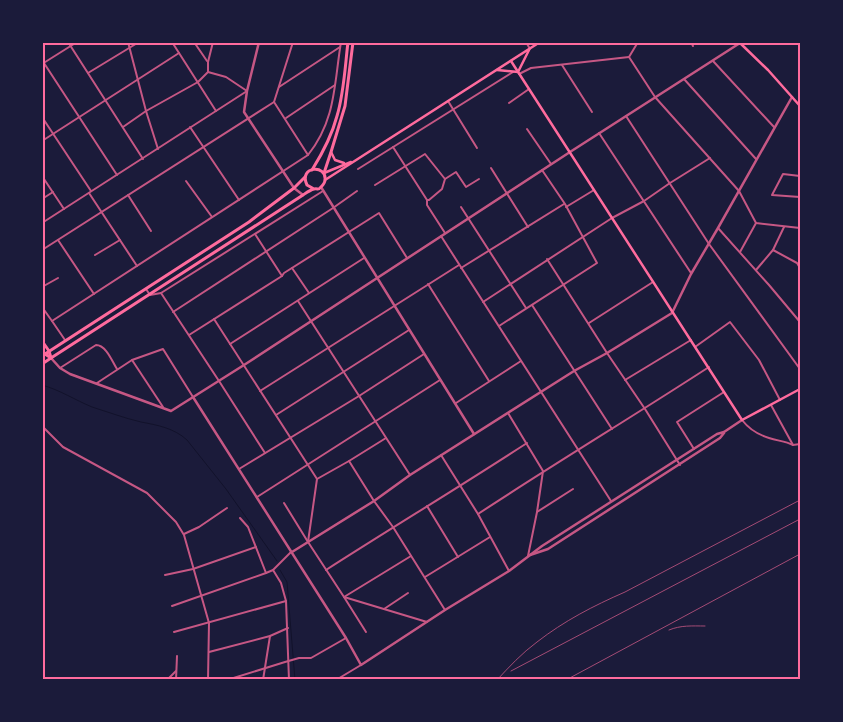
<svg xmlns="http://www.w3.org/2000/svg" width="843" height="722" font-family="Ubuntu,sans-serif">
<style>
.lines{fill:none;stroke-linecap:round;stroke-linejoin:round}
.stream{stroke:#12122b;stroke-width:1}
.minor{stroke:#c65784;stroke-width:2}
.tertiary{stroke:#c65784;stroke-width:2.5}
.secondary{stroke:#ff6b9d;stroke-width:2.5}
.primary{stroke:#ff6b9d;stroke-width:3}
.trunk{stroke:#ff6b9d;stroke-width:3}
.rail{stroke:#a44b75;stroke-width:1}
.neatline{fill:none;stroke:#ff6b9d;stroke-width:2}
</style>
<rect width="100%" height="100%" fill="#1b1b3a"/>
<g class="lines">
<g class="stream">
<path d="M42 385C60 390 75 400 92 407 108 412 124 418 141 422 157 425 174 428 187 440L226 489 277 561"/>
<path d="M280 570 287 582 295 680"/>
</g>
<g class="minor">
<path d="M68 42 143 159"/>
<path d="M128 42 146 111 158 149"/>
<path d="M172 42 216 111"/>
<path d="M194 42 207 61"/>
<path d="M526 42 530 49"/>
<path d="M691 42 693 46"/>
<path d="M629 57 655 97 739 191 756 223 800 228"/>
<path d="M629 57 638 42"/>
<path d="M42 60 117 175"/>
<path d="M713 61 774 127"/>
<path d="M42 64 77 42"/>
<path d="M562 65 592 112"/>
<path d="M208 72V62L213 42"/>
<path d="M88 73 139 42"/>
<path d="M519 74 531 68 629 57"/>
<path d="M684 79 756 159"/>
<path d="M279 87 340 47"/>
<path d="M448 101 477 148"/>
<path d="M274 102 308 155"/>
<path d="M509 103 529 89"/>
<path d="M626 116 709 244 800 369"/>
<path d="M42 117 91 191"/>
<path d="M286 118 335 85"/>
<path d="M190 127 239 200"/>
<path d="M527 129 551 164"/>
<path d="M599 133 691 273"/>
<path d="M42 141 179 53"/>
<path d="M393 147 427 200V205L445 233"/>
<path d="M491 168 528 227"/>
<path d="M358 169 513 72"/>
<path d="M42 176 64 209"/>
<path d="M800 176 783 174 772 195 800 197"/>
<path d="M186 181 212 217"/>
<path d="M375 185 425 154 445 179"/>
<path d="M89 193 137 266"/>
<path d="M128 195 151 231"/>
<path d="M42 199 53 192"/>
<path d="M427 200H429L442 189 445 179 456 172 466 187 479 179"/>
<path d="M461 207 526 308"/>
<path d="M566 207 594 190"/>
<path d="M42 223 247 91 226 77 208 72 198 82 146 111 123 127"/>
<path d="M718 228 769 285 800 322"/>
<path d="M255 234 282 276"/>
<path d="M441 236 611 501"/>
<path d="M58 240 94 294"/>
<path d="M42 250 274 102 293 42"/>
<path d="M773 250 797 263 800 268"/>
<path d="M740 252 756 223"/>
<path d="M95 255 120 240"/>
<path d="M547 259 607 353 645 409 680 465"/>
<path d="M292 268 309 293"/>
<path d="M461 268 564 204"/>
<path d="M756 270 773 250 784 227"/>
<path d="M428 284 489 381"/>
<path d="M42 287 58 278"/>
<path d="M146 289 150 295 161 293"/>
<path d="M298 301 410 475"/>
<path d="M483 302 612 218 644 201 670 183 710 158"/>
<path d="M532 305 612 429"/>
<path d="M42 307 52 321"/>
<path d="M173 312 333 208 357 191"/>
<path d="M214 319 317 479 308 542"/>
<path d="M589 323 653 282"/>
<path d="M499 326 597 263 565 204 542 170"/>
<path d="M189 335 282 276 284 273 379 213 407 258"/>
<path d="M65 340 52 321 308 155C336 120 334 84 341 42"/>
<path d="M230 344 364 258"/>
<path d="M695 347 730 322 759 360 780 400"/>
<path d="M132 360 163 407"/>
<path d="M60 368 96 345C106 345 112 361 117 369"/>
<path d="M625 380 691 340"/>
<path d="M97 383 132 360 163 349 193 397"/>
<path d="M260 391 459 265"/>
<path d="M456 403 521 361"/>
<path d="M771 405 793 445 800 444"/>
<path d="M508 413 543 471 537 512 528 556"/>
<path d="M276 415 409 330"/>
<path d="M742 420C749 429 759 435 769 438 778 441 785 441 793 445"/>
<path d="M42 426 63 447 147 493 176 522 184 535 209 623 208 680"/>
<path d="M694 449 677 422 724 392"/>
<path d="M265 453 219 381 161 293 323 191"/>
<path d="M441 455 478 514 509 571"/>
<path d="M349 461 374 501 393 527 445 610"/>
<path d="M239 469 359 396 424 354"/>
<path d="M317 479 349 461 386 438"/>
<path d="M257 497 440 380"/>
<path d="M284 503 308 542 344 597 427 622"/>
<path d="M427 506 458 557"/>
<path d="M537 512 573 489"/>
<path d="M478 514C554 464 632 417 709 367"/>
<path d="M240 518 248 527 266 573 273 570 281 583 286 601 289 680"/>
<path d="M184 534 199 527 227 508"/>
<path d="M273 570 291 552"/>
<path d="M326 570C393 527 461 486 527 443"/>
<path d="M165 575 193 569 256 547"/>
<path d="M425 577 490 537"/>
<path d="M172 606 266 573"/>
<path d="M384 609 408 593"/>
<path d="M174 632 286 601"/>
<path d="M366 632 344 597 411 556"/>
<path d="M209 652 270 636 288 628"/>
<path d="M167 680 176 671"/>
<path d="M176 680 177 656"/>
<path d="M227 680 285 662 299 658H311L346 638"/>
<path d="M263 680 270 636"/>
<path d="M336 680 361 665"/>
</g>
<g class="tertiary">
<path d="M259 42 247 91 244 112 294 188 303 195"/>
<path d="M321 187 474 434"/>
<path d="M51 358 60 368 70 374 171 411 244 365 570 152 740 43"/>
<path d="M193 397 346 638 361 665 445 610 509 571 542 546 717 434 724 432 742 420"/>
<path d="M292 552 374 501 410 475 574 371 607 353 672 313 691 274 718 228 792 97"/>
<path d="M530 555 548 549 720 438 724 433"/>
</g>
<g class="secondary">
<path d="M739 42 768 70 800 106"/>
<path d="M511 61 742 420 800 389"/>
<path d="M497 70 518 72 529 50"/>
<path d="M331 152 335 160 344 163"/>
<path d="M324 173 351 162"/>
<path d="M325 180 540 42"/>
</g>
<g class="primary">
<path d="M312 170C322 154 332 135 337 116 344 93 345 67 348 42"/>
<path d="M324 173 331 152 345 106 353 42"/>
<path d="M42 341 49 351 51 358 45 354 42 351"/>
<path d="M45 354 249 222 294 188 305 177"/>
<path d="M51 358 303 195C306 193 310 190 314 189 319 188 317 191 321 187 323 185 325 183 325 180 327 164 298 166 307 185L314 189"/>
</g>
<g class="trunk">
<path d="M42 356 45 354"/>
<path d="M42 364 51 358"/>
</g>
<g class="rail">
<path d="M669 630C681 625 692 626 705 626"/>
<path d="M511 671 800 519"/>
<path d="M497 680C509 667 522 653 537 642 564 621 593 606 625 592L800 500"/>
<path d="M566 680 800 554"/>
</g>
</g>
<rect width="843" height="722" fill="none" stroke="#1b1b3a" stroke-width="88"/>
<rect x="44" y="44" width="755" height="634" class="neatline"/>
</svg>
